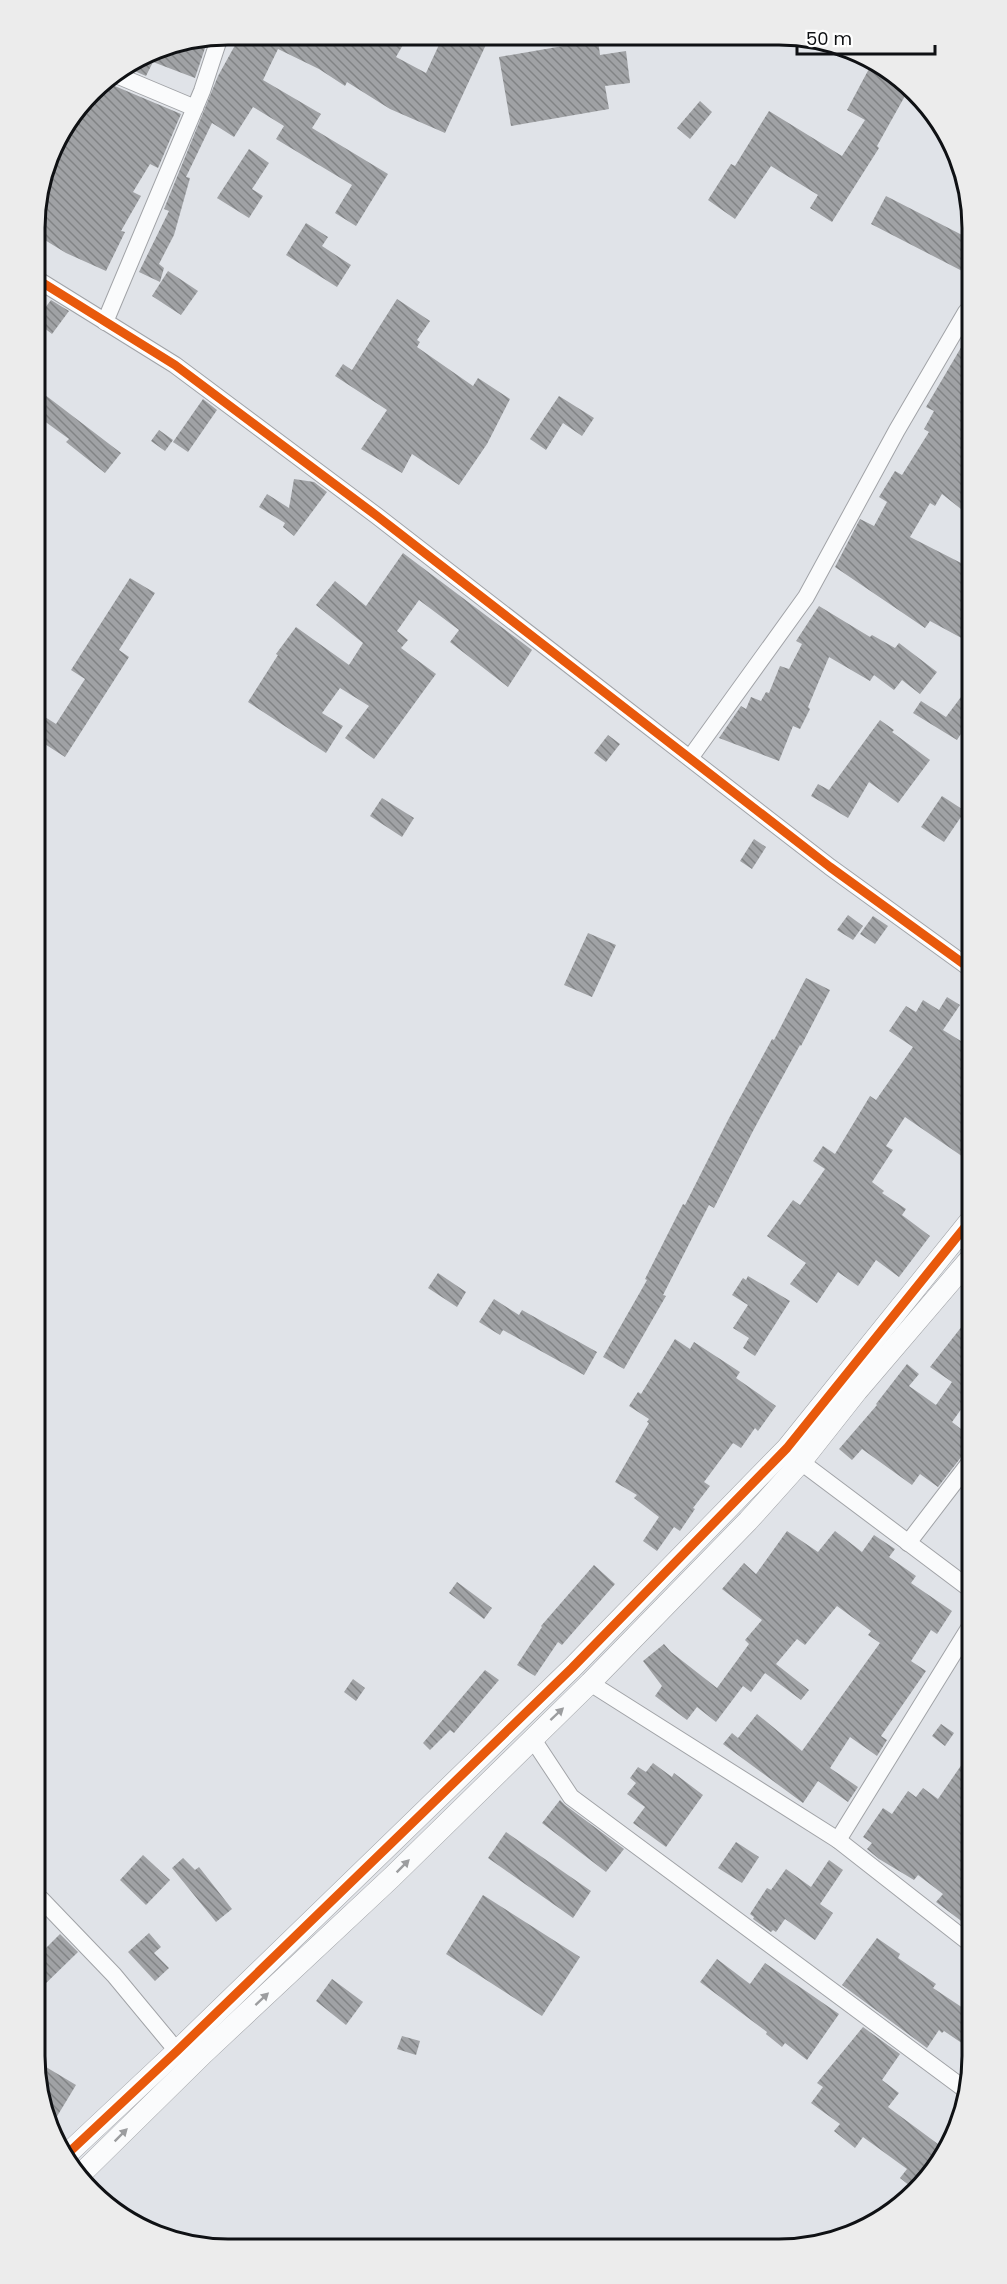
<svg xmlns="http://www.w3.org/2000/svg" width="1007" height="2284" font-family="Poppins,sans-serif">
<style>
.building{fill:url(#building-back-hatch)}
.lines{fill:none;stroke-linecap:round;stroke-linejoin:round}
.minor-casing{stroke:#a1a3a7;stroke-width:18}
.tertiary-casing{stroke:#a1a3a7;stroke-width:22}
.minor{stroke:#fafbfc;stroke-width:16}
.tertiary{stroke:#fafbfc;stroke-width:21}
.cycleway-casing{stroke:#fff;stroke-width:13}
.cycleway{stroke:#e8590c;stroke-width:9}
.oneway{fill:#9c9d9f}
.rim{fill:none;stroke:#0f1114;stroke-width:3}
</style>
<defs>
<pattern id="building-back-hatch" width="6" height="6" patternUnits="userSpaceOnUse" patternTransform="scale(1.5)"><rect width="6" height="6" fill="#a0a2a5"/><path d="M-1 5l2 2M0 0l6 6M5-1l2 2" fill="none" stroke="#818385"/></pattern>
</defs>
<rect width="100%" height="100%" fill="#e0e3e8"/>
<g class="building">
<path d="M248 35 408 36 396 57 426 73 443 36H490L445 133 390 109 347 82 345 86 319 69 278 49 263 80 321 114 312 128 388 174 356 226 335 213 352 185 276 139 284 126 253 107 234 137 212 123 186 177 190 178 174 235 159 264 164 268 160 282 139 272 169 211 164 209 218 76 239 38 251 45 255 38Z"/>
<path d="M208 39 195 78 153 62 146 76 125 67 155 49Z"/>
<path d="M598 40 600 55 626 51 630 83 605 86 609 109 511 126 499 57Z"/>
<path d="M871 65 907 83 910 87 877 146 879 148 832 222 810 208 818 195 771 166 735 219 708 200 731 164 735 166 769 111 842 156 865 120 847 110Z"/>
<path d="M105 80 110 84 181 114 158 168 150 164 133 192 141 196 121 231 125 232 106 271 66 253 35 234V215L55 142 100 83Z"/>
<path d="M700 101 712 112 690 139 677 128Z"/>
<path d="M249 149 269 163 252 189 263 196 249 218 217 198Z"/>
<path d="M886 196 966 237V273L871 224Z"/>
<path d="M306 223 328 237 322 246 351 265 337 287 286 255Z"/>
<path d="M168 271 198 291 181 315 152 296Z"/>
<path d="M397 299 430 321 417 340 420 342 417 347 473 386 478 378 510 399 487 444 459 485 412 454 402 473 361 449 387 410 335 376 343 364 352 370Z"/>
<path d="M51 300 69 311 52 334 35 321Z"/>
<path d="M966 339 967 501 961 509 942 494 935 506 930 503 910 537 967 566V641L930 621 925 628 835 567 860 519 874 526 887 502 879 497 895 471 902 475 929 432 924 429 934 411 926 407Z"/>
<path d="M36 388 121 453 105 473 66 442 69 439 36 415Z"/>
<path d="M559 396 594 418 582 436 563 423 546 450 530 439Z"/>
<path d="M203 399 217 410 188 452 173 442Z"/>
<path d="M159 430 173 440 165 451 151 441Z"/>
<path d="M294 479 314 482 327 492 294 536 283 527 285 523 259 507 267 494 289 508Z"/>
<path d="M403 553 532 650 508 687 450 642 459 630 419 600 397 631 408 640 401 648 436 674 374 759 345 738 369 706 340 688 322 713 343 726 326 753 248 702 278 655 276 654 296 627 349 665 363 643 316 605 335 581 366 606Z"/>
<path d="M130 578 155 593 119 650 129 657 65 757 37 739V712L56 724 85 679 71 670Z"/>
<path d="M819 606 870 637 872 635 895 648 899 643 937 672 920 694 902 680 894 690 874 675 870 681 829 657 808 707 810 709 800 729 793 726 779 761 719 738 741 706 746 709 751 697 761 701 766 692 769 693 780 666 789 669 802 644 796 641Z"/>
<path d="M967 689 968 723 957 740 913 713 921 701 946 717Z"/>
<path d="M880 720 894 730 892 732 930 760 898 803 869 782 848 818 811 796 818 784 829 790Z"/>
<path d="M608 735 620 744 606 762 594 753Z"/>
<path d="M942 796 965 811 944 842 921 827Z"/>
<path d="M382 798 414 818 402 837 370 816Z"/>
<path d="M754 839 766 847 752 869 740 861Z"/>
<path d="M848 915 863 926 853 940 837 930Z"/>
<path d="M873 916 888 926 875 944 860 934Z"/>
<path d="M588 933 616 945 592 997 564 985Z"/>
<path d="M806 978 830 990 801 1046 800 1045 753 1131 714 1208 709 1205 663 1295 666 1296 624 1369 603 1357 647 1280 645 1279 683 1204 685 1205 728 1120 772 1039 774 1040Z"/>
<path d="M947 997 960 1005 943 1030 969 1046V1161L905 1117 886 1146 893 1150 872 1182 884 1191 882 1193 906 1209 902 1215 930 1236 899 1277 876 1260 858 1286 838 1272 817 1303 790 1284 806 1263 767 1236 793 1200 800 1205 825 1169 813 1161 823 1146 835 1154 870 1096 876 1100 913 1047 889 1031 906 1006 916 1012 923 1000 939 1010Z"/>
<path d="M438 1273 466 1292 457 1307 428 1288Z"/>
<path d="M748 1276 790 1301 755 1356 743 1348 749 1338 733 1328 748 1305 732 1295 743 1278 746 1280Z"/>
<path d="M494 1299 519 1315 522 1310 597 1352 584 1375 503 1330 500 1335 479 1322Z"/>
<path d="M970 1316V1397L952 1422 970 1436V1450L962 1456 938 1487 920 1474 912 1485 862 1449 852 1460 839 1449 877 1405 876 1404 907 1364 919 1374 909 1386 936 1405 952 1382 930 1367Z"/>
<path d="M675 1339 690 1349 694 1342 740 1372 736 1378 776 1406 758 1431 755 1428 741 1448 733 1443 704 1482 710 1486 693 1508 695 1509 680 1531 674 1527 657 1551 643 1541 659 1517 634 1498 637 1495 615 1482 649 1423 647 1422 649 1419 629 1406 638 1392 641 1394Z"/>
<path d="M787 1531 818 1552 835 1531 862 1552 874 1535 895 1549 889 1557 916 1576 911 1583 952 1611 937 1634 931 1630 911 1661 926 1671 881 1736 887 1740 877 1756 850 1737 830 1768 858 1787 848 1802 818 1781 803 1803 723 1744 732 1733 738 1738 757 1714 802 1751 880 1643 868 1635 871 1631 837 1606 805 1645 797 1639 776 1664 809 1690 801 1700 765 1673 751 1692 743 1686 716 1722 697 1707 687 1720 655 1696 662 1686 643 1661 664 1644 671 1652 717 1688 749 1644 745 1640 762 1620 722 1589 744 1563 756 1574Z"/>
<path d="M594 1565 615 1584 562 1645 558 1642 535 1676 517 1665 542 1627 541 1626Z"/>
<path d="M457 1582 492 1608 484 1619 449 1593Z"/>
<path d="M485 1670 499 1680 454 1733 450 1730 430 1750 423 1743Z"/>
<path d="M353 1679 365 1688 356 1701 344 1692Z"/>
<path d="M941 1724 954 1733 945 1746 932 1736Z"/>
<path d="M971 1751V1816L972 1929 936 1902 943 1894 918 1875 914 1880 879 1859 867 1849 872 1843 863 1837 883 1808 892 1814 908 1791 916 1797 923 1788 938 1799Z"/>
<path d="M653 1763 672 1777 674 1773 703 1795 666 1847 633 1823 645 1807 627 1794 636 1783 630 1778 638 1767 646 1772Z"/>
<path d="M560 1800 565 1805 624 1849 606 1872 542 1823Z"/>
<path d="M506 1832 591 1891 573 1918 488 1858Z"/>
<path d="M736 1842 759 1857 742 1883 718 1868Z"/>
<path d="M143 1855 170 1880 146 1905 120 1880Z"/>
<path d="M183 1858 195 1870 199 1867 232 1909 216 1922 172 1868Z"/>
<path d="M829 1860 843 1870 820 1904 833 1913 815 1940 785 1919 776 1932 773 1930 771 1932 753 1919 754 1917 750 1914 767 1888 771 1890 786 1869 811 1887Z"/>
<path d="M483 1895 580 1957 542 2016 446 1954Z"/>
<path d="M149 1933 161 1947 154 1953 169 1968 155 1981 128 1952Z"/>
<path d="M60 1934 78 1952 41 1988V1953Z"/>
<path d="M877 1938 900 1954 898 1958 936 1984 933 1988 972 2014V2050L944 2031 942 2033 939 2030 927 2048 842 1985Z"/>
<path d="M717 1959 750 1984 765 1963 839 2014 807 2060 785 2043 782 2047 766 2034 767 2032 700 1982Z"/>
<path d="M332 1979 363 2002 346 2025 316 2001Z"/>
<path d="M863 2027 900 2054 882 2080 899 2093 888 2107 946 2150 932 2174 915 2190 900 2178 907 2169 863 2137 855 2148 834 2131 840 2124 811 2103 823 2087 817 2083Z"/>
<path d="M402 2036 420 2041 416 2055 397 2049Z"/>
<path d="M41 2064 76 2085 50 2128 41 2106Z"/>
</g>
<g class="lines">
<defs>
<g id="minor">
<path d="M114 74 195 108"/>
<path d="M35 278 175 365 377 516 830 867 968 967"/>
<path d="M105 322 202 91 220 36"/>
<path d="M690 758 806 597 897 430 966 312"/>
<path d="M801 1462 970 1589"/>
<path d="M908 1543 970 1462"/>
<path d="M590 1683 838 1840 972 1945"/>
<path d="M532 1738 571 1797 967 2091"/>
<path d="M838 1840 971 1625"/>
<path d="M41 1899 114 1975 177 2051"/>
</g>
<g id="tertiary">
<path d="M64 2157 177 2051 572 1668 787 1448 969 1222"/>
<path d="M79 2176 204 2053 392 1877 590 1683 748 1521 801 1462 857 1391 969 1260"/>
</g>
</defs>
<use href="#minor" class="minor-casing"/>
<use href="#tertiary" class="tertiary-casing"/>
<use href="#minor" class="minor"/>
<use href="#tertiary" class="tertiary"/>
<defs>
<g id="cycleway">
<path d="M35 278 175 365 377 516 830 867 968 967"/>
<path d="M64 2157 177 2051 572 1668 787 1448 969 1222"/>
</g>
</defs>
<use href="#cycleway" class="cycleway-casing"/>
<use href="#cycleway" class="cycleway"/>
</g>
<defs><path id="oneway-solid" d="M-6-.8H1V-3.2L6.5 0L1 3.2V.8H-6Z" transform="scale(1.5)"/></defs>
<g class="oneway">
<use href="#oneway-solid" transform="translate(557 1714) rotate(-43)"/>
<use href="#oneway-solid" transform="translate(403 1866) rotate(-45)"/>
<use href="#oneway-solid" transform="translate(262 1999) rotate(-43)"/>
<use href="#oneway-solid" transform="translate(121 2135) rotate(-45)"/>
</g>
<path d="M0 0H1007V2284H0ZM228 45H779A183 183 0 0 1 962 228V2056A183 183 0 0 1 779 2239H228A183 183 0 0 1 45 2056V228A183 183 0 0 1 228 45Z" fill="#ececec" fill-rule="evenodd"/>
<path class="rim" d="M228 45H779A183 183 0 0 1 962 228V2056A183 183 0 0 1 779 2239H228A183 183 0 0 1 45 2056V228A183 183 0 0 1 228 45Z"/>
<path d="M797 45v9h138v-9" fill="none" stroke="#0f1114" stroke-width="3"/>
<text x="806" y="45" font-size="18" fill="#0f1114" stroke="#ffffff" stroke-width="4.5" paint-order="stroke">50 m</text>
</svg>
